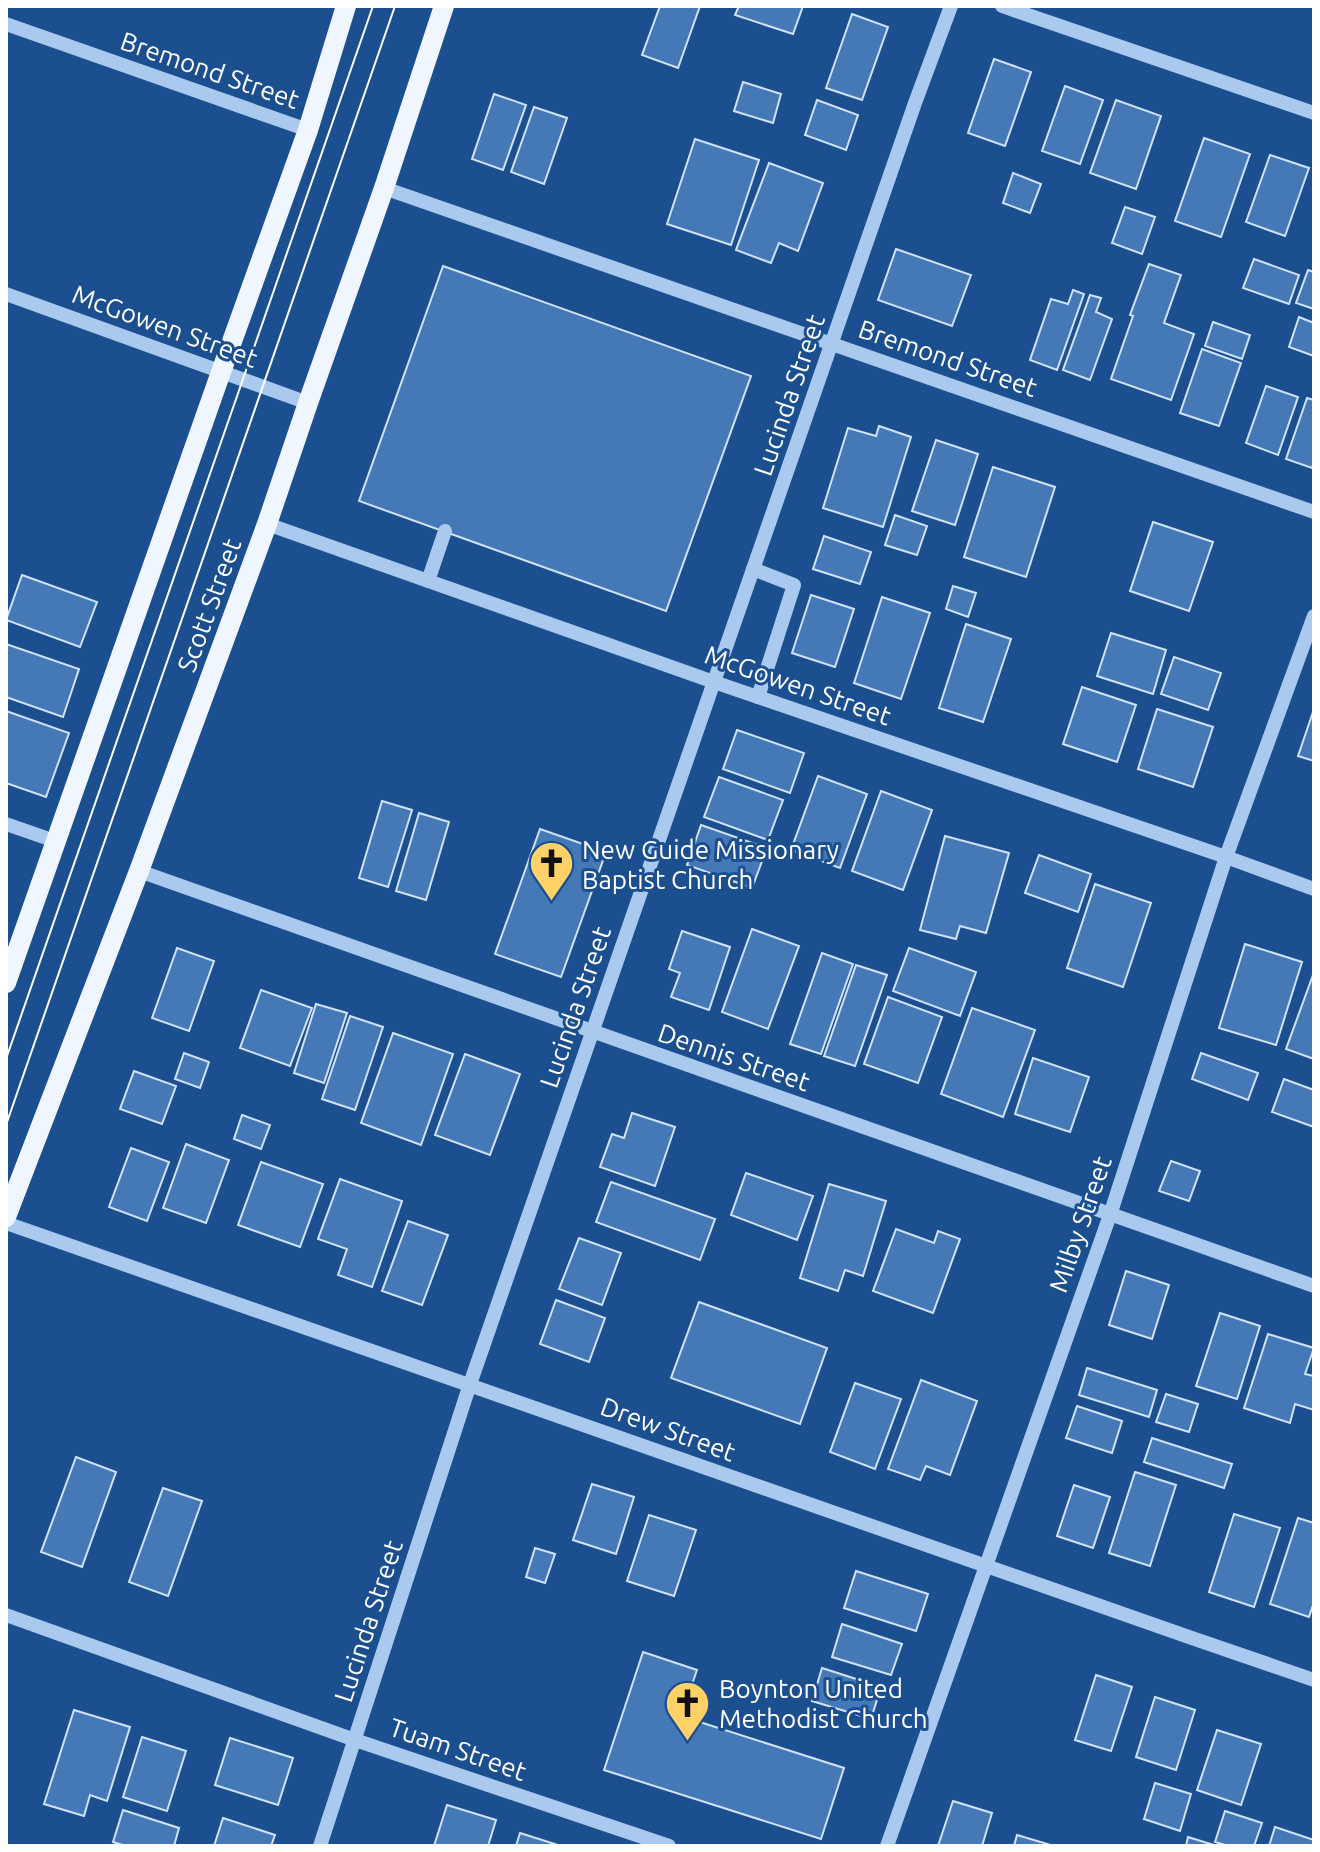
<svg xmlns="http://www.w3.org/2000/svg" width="1320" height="1852" font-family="Ubuntu,sans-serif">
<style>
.building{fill:#4478b7;stroke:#cfe3fa;stroke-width:2}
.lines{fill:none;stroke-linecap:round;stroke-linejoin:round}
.minor{stroke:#a9c9ee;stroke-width:14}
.major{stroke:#f0f6ff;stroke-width:20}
.tram{stroke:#fff;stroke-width:2}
.labels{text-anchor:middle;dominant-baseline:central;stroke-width:6;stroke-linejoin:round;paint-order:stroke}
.street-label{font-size:26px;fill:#fff;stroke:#1b4f8f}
.poi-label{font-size:26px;fill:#fff;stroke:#1b4f8f;text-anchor:start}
</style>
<rect width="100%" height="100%" fill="#1b4f8f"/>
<g class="building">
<path d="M660 6H700L678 68 642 55Z"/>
<path d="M739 6H803L793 34 735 15Z"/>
<path d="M852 14 888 27 862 100 826 88Z"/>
<path d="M994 59 1031 72 1005 146 968 133Z"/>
<path d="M743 82 781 94 773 123 734 111Z"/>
<path d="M1065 86 1103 100 1080 164 1042 151Z"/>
<path d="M494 94 526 105 503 170 472 159Z"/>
<path d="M817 100 858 115 846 150 805 135Z"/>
<path d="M1116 100 1161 116 1136 189 1090 173Z"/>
<path d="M534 107 567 118 544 184 511 172Z"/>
<path d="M1204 138 1250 154 1221 237 1175 221Z"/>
<path d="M695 139 759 160 731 245 667 224Z"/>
<path d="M1270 155 1309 168 1285 236 1246 222Z"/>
<path d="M769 163 823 183 798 251 779 243 771 263 736 250Z"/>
<path d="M1013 173 1041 184 1030 213 1003 203Z"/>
<path d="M1125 207 1155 217 1142 254 1112 243Z"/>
<path d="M896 249 971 275 952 326 878 300Z"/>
<path d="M1254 259 1299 275 1289 304 1243 288Z"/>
<path d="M1149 264 1181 275 1164 323 1194 334 1171 400 1111 379 1133 316 1130 315Z"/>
<path d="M443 266 751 376 666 611 359 501Z"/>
<path d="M1308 270 1314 272V309L1296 303Z"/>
<path d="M1073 290 1084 294 1057 370 1030 360 1051 299 1068 304Z"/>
<path d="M1090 295 1101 298 1096 312 1112 319 1090 380 1063 370Z"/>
<path d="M1299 317 1314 323V356L1289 347Z"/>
<path d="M1213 322 1250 335 1242 359 1205 346Z"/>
<path d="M1202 349 1241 363 1219 426 1180 413Z"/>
<path d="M1266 386 1298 397 1278 455 1246 443Z"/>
<path d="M1307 398 1314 400V462L1312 468 1286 459Z"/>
<path d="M879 426 911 437 883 527 823 508 848 428 876 436Z"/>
<path d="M936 440 978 454 955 525 912 511Z"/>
<path d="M993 467 1055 487 1026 577 964 557Z"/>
<path d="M895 515 927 526 917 555 885 545Z"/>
<path d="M1153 522 1213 542 1189 611 1130 591Z"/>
<path d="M824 536 871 552 860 584 813 569Z"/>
<path d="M22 575 97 602 80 647 6 620Z"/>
<path d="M953 586 976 593 968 617 946 609Z"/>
<path d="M811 595 854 609 835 667 792 653Z"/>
<path d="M882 597 930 613 901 699 854 683Z"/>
<path d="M966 624 1011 639 983 722 939 708Z"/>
<path d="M1111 633 1166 650 1153 694 1097 676Z"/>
<path d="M6 644 79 669 63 717 6 697Z"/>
<path d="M1174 657 1221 673 1208 710 1161 694Z"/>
<path d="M1082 687 1136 705 1117 762 1063 744Z"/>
<path d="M1157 709 1213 727 1193 787 1138 769Z"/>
<path d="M6 711 69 733 46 797 6 783Z"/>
<path d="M1313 712H1314V761L1298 756Z"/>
<path d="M737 730 804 753 790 793 723 769Z"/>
<path d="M818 776 867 794 840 868 791 850Z"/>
<path d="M719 777 783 800 768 840 704 817Z"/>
<path d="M881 791 932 810 903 890 852 871Z"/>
<path d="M382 801 412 810 388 887 359 878Z"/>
<path d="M419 813 449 822 426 900 396 891Z"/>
<path d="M701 825 767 848 752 888 687 865Z"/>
<path d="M540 829 606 852 561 977 495 954Z"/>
<path d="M945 836 1009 853 986 933 960 926 956 939 920 930Z"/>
<path d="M1039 855 1091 874 1078 912 1025 893Z"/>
<path d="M1095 884 1151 903 1123 987 1067 968Z"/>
<path d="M752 929 799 946 768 1029 722 1012Z"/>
<path d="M682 931 730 947 709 1010 671 997 680 973 669 969Z"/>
<path d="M1245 944 1302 962 1276 1045 1219 1028Z"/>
<path d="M177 948 214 961 189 1031 152 1018Z"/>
<path d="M909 948 976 972 960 1016 893 991Z"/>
<path d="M822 953 853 964 821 1054 790 1044Z"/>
<path d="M856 965 887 975 855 1066 824 1056Z"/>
<path d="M1313 975H1314V1059L1286 1049Z"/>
<path d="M261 990 312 1008 290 1066 240 1048Z"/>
<path d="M888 997 942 1017 918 1083 864 1064Z"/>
<path d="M316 1004 347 1013 324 1083 294 1073Z"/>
<path d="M972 1008 1035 1030 1003 1117 941 1094Z"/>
<path d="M350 1016 383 1027 355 1110 322 1099Z"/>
<path d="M393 1033 453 1054 421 1145 361 1123Z"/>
<path d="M184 1053 209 1062 200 1088 175 1079Z"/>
<path d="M1201 1053 1258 1073 1248 1100 1192 1079Z"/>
<path d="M465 1054 520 1074 490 1155 435 1135Z"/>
<path d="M1033 1058 1089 1077 1070 1132 1015 1114Z"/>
<path d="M134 1071 176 1086 162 1124 120 1109Z"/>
<path d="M1284 1079 1314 1090V1127L1272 1112Z"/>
<path d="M632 1113 675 1127 655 1186 600 1167 612 1134 624 1138Z"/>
<path d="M242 1115 270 1125 261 1149 234 1139Z"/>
<path d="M186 1144 229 1160 206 1223 163 1208Z"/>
<path d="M131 1148 169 1162 147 1221 109 1207Z"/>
<path d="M1171 1161 1200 1171 1189 1201 1159 1191Z"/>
<path d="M261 1162 323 1184 300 1247 238 1225Z"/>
<path d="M746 1173 813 1196 797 1240 731 1215Z"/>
<path d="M340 1179 402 1201 372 1287 338 1275 347 1249 318 1239Z"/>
<path d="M611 1182 715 1219 700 1260 596 1222Z"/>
<path d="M829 1184 886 1201 863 1276 845 1270 838 1291 800 1278Z"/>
<path d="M408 1221 448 1235 422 1305 382 1291Z"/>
<path d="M896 1229 934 1243 938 1231 960 1239 933 1313 873 1291Z"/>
<path d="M579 1238 621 1253 602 1305 559 1289Z"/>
<path d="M1126 1271 1169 1285 1152 1339 1109 1325Z"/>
<path d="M556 1300 605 1318 589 1362 540 1344Z"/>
<path d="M699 1302 827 1348 800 1424 671 1378Z"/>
<path d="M1220 1313 1260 1326 1237 1399 1196 1386Z"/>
<path d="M1268 1334 1314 1348 1305 1374 1314 1376V1410L1295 1404 1290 1423 1244 1408Z"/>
<path d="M1087 1368 1157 1390 1149 1417 1079 1395Z"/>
<path d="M921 1380 977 1401 950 1475 926 1466 920 1480 888 1469Z"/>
<path d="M855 1383 901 1399 875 1469 830 1452Z"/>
<path d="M1166 1394 1198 1404 1189 1432 1156 1422Z"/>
<path d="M1077 1406 1122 1421 1112 1453 1066 1438Z"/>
<path d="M1152 1438 1232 1464 1224 1488 1144 1462Z"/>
<path d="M76 1457 116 1472 82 1567 41 1552Z"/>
<path d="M1135 1472 1176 1485 1150 1566 1109 1553Z"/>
<path d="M592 1484 634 1497 616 1554 573 1540Z"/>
<path d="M1074 1485 1110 1497 1093 1548 1057 1536Z"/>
<path d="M163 1488 202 1501 168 1596 129 1582Z"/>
<path d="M1234 1514 1280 1528 1254 1607 1209 1592Z"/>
<path d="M649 1515 696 1530 674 1596 627 1581Z"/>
<path d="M1298 1518 1314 1523V1602L1309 1617 1270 1604Z"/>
<path d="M535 1548 555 1554 545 1583 526 1577Z"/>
<path d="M856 1571 928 1594 916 1631 844 1608Z"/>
<path d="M842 1624 902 1644 891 1675 832 1657Z"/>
<path d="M643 1652 697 1670 681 1716 844 1768 821 1839 604 1770Z"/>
<path d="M822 1668 881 1687 871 1719 812 1701Z"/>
<path d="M1096 1675 1132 1687 1111 1751 1075 1740Z"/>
<path d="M1155 1697 1195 1710 1176 1770 1136 1757Z"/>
<path d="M74 1710 130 1727 107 1801 90 1795 84 1816 44 1804Z"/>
<path d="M1217 1730 1261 1744 1241 1805 1197 1790Z"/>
<path d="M142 1737 186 1751 167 1811 123 1797Z"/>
<path d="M230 1738 293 1758 278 1805 215 1785Z"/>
<path d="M1155 1783 1191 1794 1180 1831 1144 1819Z"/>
<path d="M953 1801 992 1813 982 1846H938Z"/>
<path d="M447 1805 496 1820 488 1846H434Z"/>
<path d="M123 1810 179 1828 174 1846H126L113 1842Z"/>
<path d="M1225 1811 1262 1823 1254 1846H1229L1215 1842Z"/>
<path d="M223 1818 275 1835 271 1846H214Z"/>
<path d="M1275 1827 1314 1840V1846H1269Z"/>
<path d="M520 1833 558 1845V1846H516Z"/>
<path d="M1017 1835 1054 1846H1014Z"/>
<path d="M1188 1837 1217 1846H1186Z"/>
</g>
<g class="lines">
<g class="minor">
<path d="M1002 6 1314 113"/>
<path d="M6 24 308 130"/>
<path d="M384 188 1314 512"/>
<path d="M6 294 308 403"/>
<path d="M267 524 714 682 1226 857 1314 889"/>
<path d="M753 569 794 585 758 697"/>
<path d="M428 581 445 531"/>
<path d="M6 824 55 841"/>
<path d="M139 871 1314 1286"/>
<path d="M6 1223C442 1374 877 1530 1314 1680"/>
<path d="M6 1615 355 1740 669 1846"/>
<path d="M320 1846 470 1384 915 103 951 6"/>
<path d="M887 1846 1110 1215 1226 857 1314 616"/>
</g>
<g class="major">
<path d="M6 983 221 372 308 130 346 6"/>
<path d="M6 1217 139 871 267 524 308 403 384 188 444 6"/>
</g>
<g class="tram">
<path d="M6 1059 373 6"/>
<path d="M6 1125 395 6"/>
</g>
</g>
<defs>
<symbol id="church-pin" viewBox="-11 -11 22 30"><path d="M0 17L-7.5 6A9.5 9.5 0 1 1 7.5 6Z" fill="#ffd166" stroke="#1b4f8f"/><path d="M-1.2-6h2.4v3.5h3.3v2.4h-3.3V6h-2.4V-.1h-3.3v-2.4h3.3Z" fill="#111"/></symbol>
</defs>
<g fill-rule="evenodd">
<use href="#church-pin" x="526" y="838" width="51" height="69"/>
<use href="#church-pin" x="662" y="1678" width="51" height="69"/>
</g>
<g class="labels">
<g class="street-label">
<text transform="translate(210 70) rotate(19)">Bremond Street</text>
<text transform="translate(165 326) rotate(20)">McGowen Street</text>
<text transform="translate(948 358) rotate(19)">Bremond Street</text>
<text transform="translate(789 395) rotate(-71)">Lucinda Street</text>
<text transform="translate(209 605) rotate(-70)">Scott Street</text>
<text transform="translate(798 685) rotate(19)">McGowen Street</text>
<text transform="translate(575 1007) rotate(-71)">Lucinda Street</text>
<text transform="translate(734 1057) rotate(19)">Dennis Street</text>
<text transform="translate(1080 1224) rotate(-71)">Milby Street</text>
<text transform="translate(668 1429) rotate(20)">Drew Street</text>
<text transform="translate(368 1621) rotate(-72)">Lucinda Street</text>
<text transform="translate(458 1749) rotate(19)">Tuam Street</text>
</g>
<g class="poi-label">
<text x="582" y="849">New Guide Missionary<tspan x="582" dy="30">Baptist Church</tspan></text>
<text x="719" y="1688">Boynton United<tspan x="719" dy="30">Methodist Church</tspan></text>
</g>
</g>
<rect width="1320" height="1852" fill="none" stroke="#ffffff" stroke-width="16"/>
</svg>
